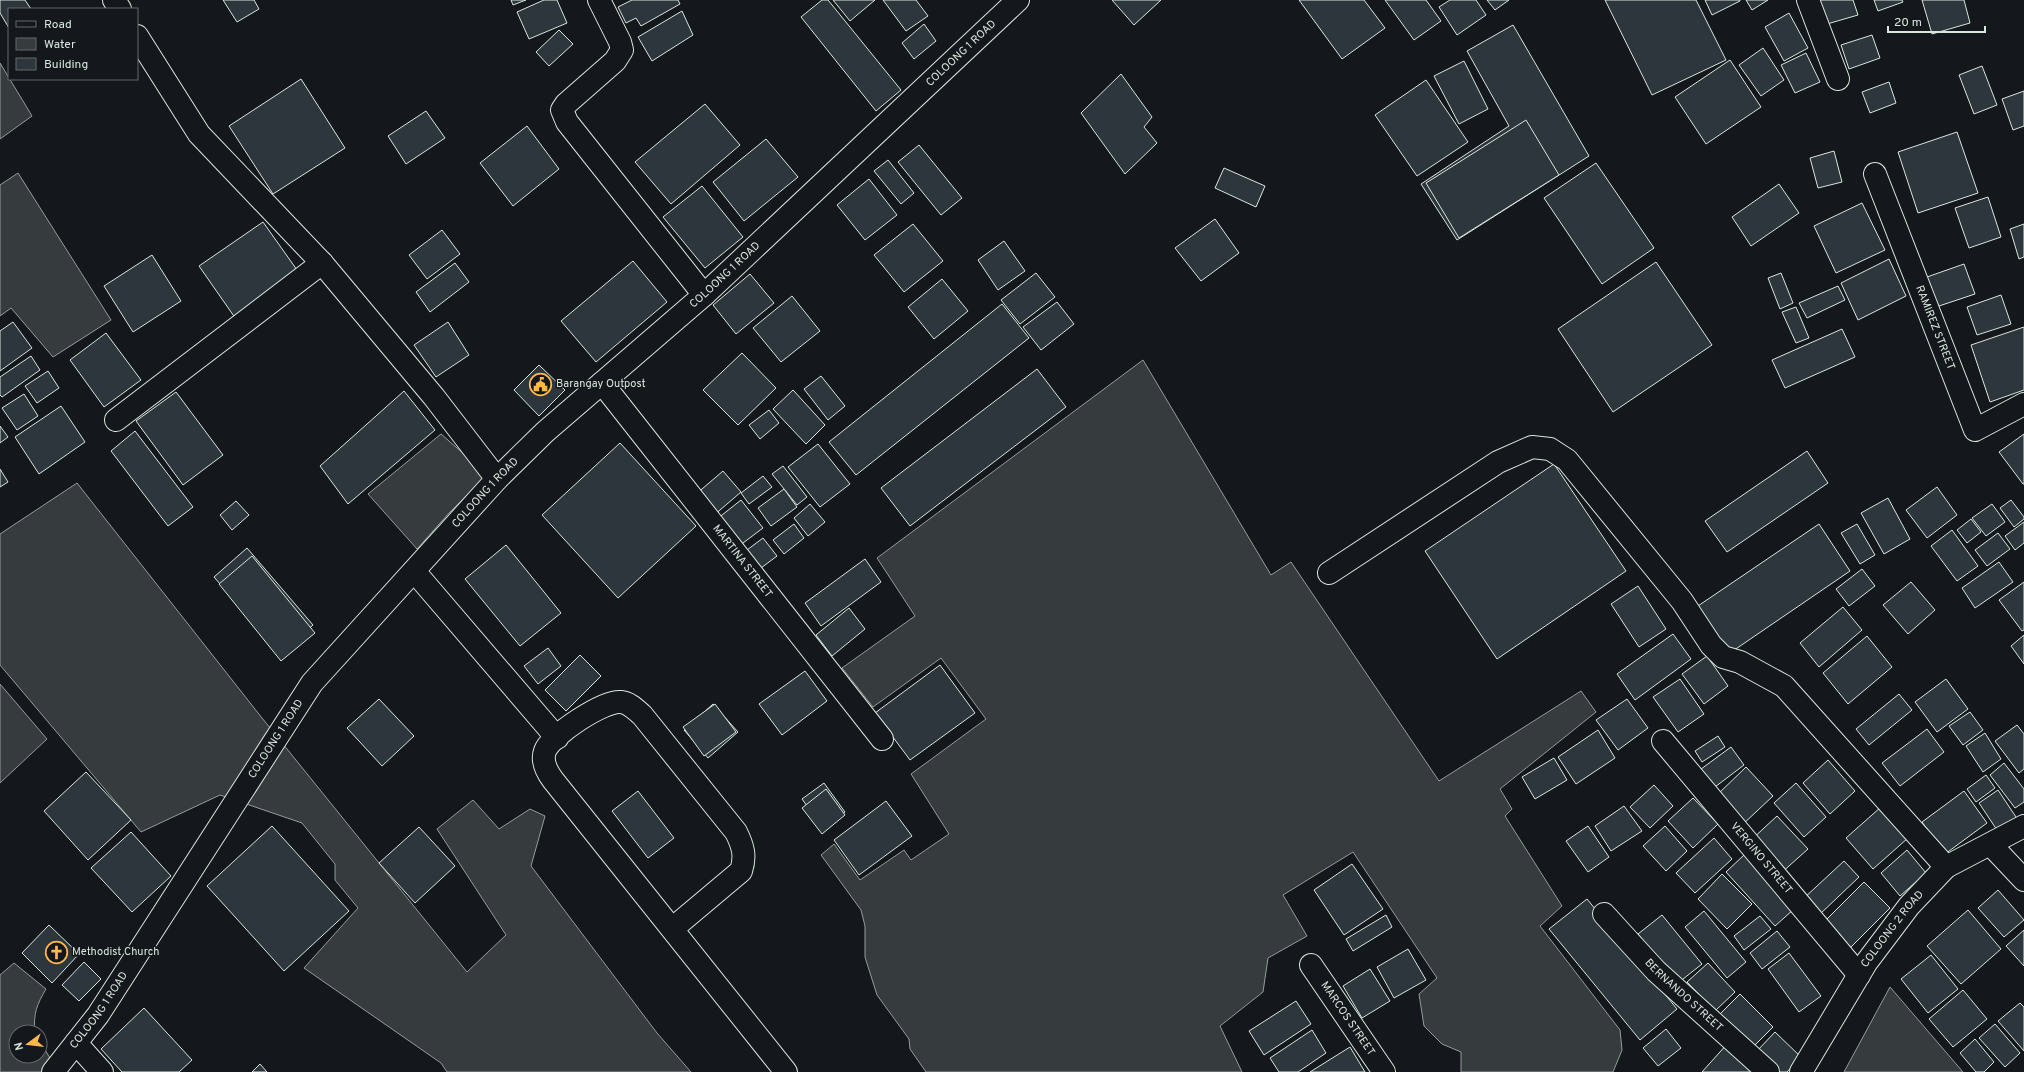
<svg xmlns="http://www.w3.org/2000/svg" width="2024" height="1072" font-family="Overpass,sans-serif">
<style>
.water{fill:#363b3e;stroke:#939e99}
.building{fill:#2c363c;stroke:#d8e6dc}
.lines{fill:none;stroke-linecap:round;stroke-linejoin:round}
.minor-casing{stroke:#d8e6dc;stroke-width:24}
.minor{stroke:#14181c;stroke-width:22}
.labels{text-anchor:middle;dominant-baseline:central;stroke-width:3;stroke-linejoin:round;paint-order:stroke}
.street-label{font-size:11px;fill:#d8e6dc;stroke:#14181c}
.poi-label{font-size:11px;fill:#d8e6dc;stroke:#14181c;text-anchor:start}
</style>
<rect width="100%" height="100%" fill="#14181c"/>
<g class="water">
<path d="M0 63 32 116 0 139Z"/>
<path d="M18 173 111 320 53 357 11 308 0 316V185Z"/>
<path d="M1143 360 1271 575 1291 562 1439 781 1581 691 1596 712 1500 789 1512 809 1505 816 1562 906 1540 926 1620 1030 1622 1050 1613 1072H1461V1052L1442 1044 1424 1026 1419 994 1437 978 1353 852 1283 895 1307 936 1268 958 1263 992 1220 1026 1242 1072H926L910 1049 909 1039 877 995 865 957V926L861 910 821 855 834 844 860 880 904 850 911 860 949 834 911 774 986 719 941 658 873 707 842 668 915 616 877 558Z"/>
<path d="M441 434 488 475 449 513 417 549 368 494Z"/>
<path d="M77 483 262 718 467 972 506 935 437 829 473 800 499 829 530 809 545 816 531 866 657 1033 691 1072H447L441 1063 304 968 358 908 335 880V864L302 823 220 795 141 832 0 665V534Z"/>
<path d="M0 684 47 739 0 783Z"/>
<path d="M14 963 46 989C37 1004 33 1014 35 1032H16V1056H40V1041L51 1060 41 1072H0V975Z"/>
<path d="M1890 987 1963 1072H1844Z"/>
</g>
<g class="building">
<path d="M0 0H25L31 9H9V28L0 13Z"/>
<path d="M223 0H254L259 9 237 22Z"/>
<path d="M511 0H526L513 5Z"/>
<path d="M544 0H557L567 23 529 39 517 12Z"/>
<path d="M632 0H678L680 4 641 26 636 18 626 23 618 7Z"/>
<path d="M822 0H828L901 90 876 111 801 17Z"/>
<path d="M833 0H875L850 21Z"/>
<path d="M883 0H916L928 16 906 31Z"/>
<path d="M1112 0H1161L1134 25Z"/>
<path d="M1299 0H1364L1385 28 1342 59Z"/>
<path d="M1385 0H1426L1441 21 1414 40Z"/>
<path d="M1450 0H1476L1486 15 1457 35 1439 7Z"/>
<path d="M1487 0H1509L1495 10Z"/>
<path d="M1605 0H1696L1726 60 1652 95Z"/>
<path d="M1705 0H1740V1L1712 15Z"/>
<path d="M1746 0H1768L1752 10Z"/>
<path d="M1820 0H1853L1858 15 1827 24Z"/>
<path d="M1874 0H1902L1903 2 1878 11Z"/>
<path d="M1922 0H1964L1970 23 1932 34Z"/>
<path d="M682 11 693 35 652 61 638 37Z"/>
<path d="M1789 13 1808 48 1784 61 1765 27Z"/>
<path d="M924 24 936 41 914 59 902 43Z"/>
<path d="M1513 25 1589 156 1457 240 1421 184 1509 126 1467 51Z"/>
<path d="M559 30 573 44 549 66 536 52Z"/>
<path d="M1872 35 1880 58 1849 69 1841 45Z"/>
<path d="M1763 48 1784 80 1761 96 1739 65Z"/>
<path d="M1806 53 1820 82 1795 93 1781 65Z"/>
<path d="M1730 60 1761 107 1706 144 1675 97Z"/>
<path d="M1464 61 1488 109 1459 124 1434 76Z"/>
<path d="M1982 66 1997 105 1974 114 1959 75Z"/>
<path d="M1121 74 1152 117 1144 127 1157 143 1125 174 1081 113Z"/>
<path d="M301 79 345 148 273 194 229 126Z"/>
<path d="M1426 80 1468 142 1417 176 1375 115Z"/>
<path d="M1889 82 1896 103 1870 113 1862 92Z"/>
<path d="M2024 91V126L2013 130 2002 99Z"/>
<path d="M705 104 740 145 671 204 635 162Z"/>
<path d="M426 111 445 138 406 164 388 136Z"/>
<path d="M1526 120 1559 175 1459 238 1426 183Z"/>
<path d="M527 126 559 169 513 206 480 163Z"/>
<path d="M1957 132 1978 193 1918 213 1898 152Z"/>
<path d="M766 139 798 177 744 221 713 182Z"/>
<path d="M919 145 962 198 941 215 898 162Z"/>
<path d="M1834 151 1842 182 1818 188 1810 158Z"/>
<path d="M888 160 914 193 901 204 874 171Z"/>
<path d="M1596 163 1654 248 1602 284 1544 198Z"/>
<path d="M1224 168 1265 186 1256 207 1215 188Z"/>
<path d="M869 179 897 215 865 240 837 205Z"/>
<path d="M1779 184 1799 213 1751 246 1732 217Z"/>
<path d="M702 186 743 237 705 268 663 217Z"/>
<path d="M1988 197 2001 237 1969 248 1955 208Z"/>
<path d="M1862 203 1885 250 1836 273 1814 226Z"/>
<path d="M1215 219 1239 253 1201 281 1175 248Z"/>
<path d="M263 222 302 277 238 322 199 266Z"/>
<path d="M913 224 943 261 904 292 874 255Z"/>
<path d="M2024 224V257L2019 259 2010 229Z"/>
<path d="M442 230 460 254 427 279 409 255Z"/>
<path d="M1004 241 1025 271 998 290 978 260Z"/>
<path d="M152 255 181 301 133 332 104 286Z"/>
<path d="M1889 259 1906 296 1858 320 1841 283Z"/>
<path d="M633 261 667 302 596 362 561 321Z"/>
<path d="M1656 262 1712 345 1613 412 1558 329Z"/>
<path d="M455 263 469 282 430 312 416 292Z"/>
<path d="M1964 264 1975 294 1936 307 1927 277Z"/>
<path d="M1036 273 1055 297 1020 324 1001 300Z"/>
<path d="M1781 273 1793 303 1780 309 1768 278Z"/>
<path d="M750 274 774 303 736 334 713 305Z"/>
<path d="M942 279 968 311 934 339 908 307Z"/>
<path d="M1838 286 1845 300 1807 318 1799 303Z"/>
<path d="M2001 295 2011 324 1977 335 1967 307Z"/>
<path d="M792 296 820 331 781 362 753 328Z"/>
<path d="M1057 302 1074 324 1041 350 1023 327Z"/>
<path d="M1002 304 1029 338 856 475 829 442Z"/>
<path d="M1796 307 1809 338 1796 343 1782 312Z"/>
<path d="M13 322 32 348 0 371V331Z"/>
<path d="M448 322 469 355 436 377 414 345Z"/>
<path d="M2024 327V390L1990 402 1971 345Z"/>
<path d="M1842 329 1855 357 1785 388 1772 360Z"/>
<path d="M106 333 141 380 104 407 70 360Z"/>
<path d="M742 353 776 388 738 425 703 390Z"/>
<path d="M31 356 40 370 2 397 0 395V377Z"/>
<path d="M539 365 565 390 539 416 514 390Z"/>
<path d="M1037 369 1066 407 910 526 881 488Z"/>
<path d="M48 371 59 388 37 403 25 386Z"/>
<path d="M821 376 845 406 828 420 804 389Z"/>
<path d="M793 390 825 425 806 444 773 409Z"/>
<path d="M404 391 435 430 348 504 320 466Z"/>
<path d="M176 392 223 455 183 485 136 421Z"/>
<path d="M24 394 38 416 17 430 2 408Z"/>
<path d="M61 406 85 442 39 474 15 437Z"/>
<path d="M769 410 779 423 760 439 749 425Z"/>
<path d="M0 426 8 437 0 443Z"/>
<path d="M135 431 193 507 168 526 111 451Z"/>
<path d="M2024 434V484H2023L1999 452Z"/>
<path d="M620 443 696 526 618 598 542 515Z"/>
<path d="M818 444 850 484 820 507 788 467Z"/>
<path d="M1807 451 1828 483 1727 552 1705 521Z"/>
<path d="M1554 464 1626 571 1497 659 1425 551Z"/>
<path d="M783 466 807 497 797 505 772 474Z"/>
<path d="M0 469 8 482 0 487Z"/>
<path d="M723 471 741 492 713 516 695 495Z"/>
<path d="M763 476 772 487 749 504 741 493Z"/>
<path d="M1937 487 1957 515 1927 538 1906 510Z"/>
<path d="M784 489 797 507 771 526 758 508Z"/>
<path d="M1888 498 1910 539 1884 554 1861 513Z"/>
<path d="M741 500 763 528 739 546 717 519Z"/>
<path d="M2011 500 2024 517V519L2014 527 2000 508Z"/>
<path d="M236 501 249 515 232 530 220 515Z"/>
<path d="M810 504 825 522 808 536 794 518Z"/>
<path d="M1992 504 2005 522 1986 536 1972 518Z"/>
<path d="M1971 519 1981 532 1967 543 1957 530Z"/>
<path d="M2024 522V543L2015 550 2005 536Z"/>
<path d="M794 524 804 538 784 554 773 540Z"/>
<path d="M1819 524 1850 571 1724 657 1692 610Z"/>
<path d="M1857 524 1875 555 1860 564 1841 533Z"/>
<path d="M1952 530 1978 566 1957 581 1931 546Z"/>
<path d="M1998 533 2010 549 1987 566 1975 550Z"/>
<path d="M763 538 777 556 761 568 747 550Z"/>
<path d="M506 545 561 613 520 646 465 579Z"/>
<path d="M247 548 313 625 280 653 214 577Z"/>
<path d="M252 556 315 633 281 661 219 584Z"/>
<path d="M865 559 881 582 821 626 805 603Z"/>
<path d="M1999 562 2013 582 1975 608 1962 588Z"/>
<path d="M1862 569 1875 586 1849 606 1836 589Z"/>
<path d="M1911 582 1935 610 1908 634 1883 605Z"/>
<path d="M2024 582V630L2022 631 1999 600Z"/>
<path d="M1638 586 1666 629 1639 647 1611 604Z"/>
<path d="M1843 607 1862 630 1819 667 1800 643Z"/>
<path d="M849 608 865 629 832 656 816 635Z"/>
<path d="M1673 634 1691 659 1635 700 1617 674Z"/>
<path d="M2024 635V664L2011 646Z"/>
<path d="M1867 636 1892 667 1848 704 1823 673Z"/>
<path d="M548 648 561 666 538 684 524 666Z"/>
<path d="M580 655 601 676 566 711 545 690Z"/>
<path d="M1707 656 1728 686 1704 704 1682 674Z"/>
<path d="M940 665 975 713 910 760 875 713Z"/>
<path d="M805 671 827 701 782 735 759 704Z"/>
<path d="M1680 679 1704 714 1678 732 1653 697Z"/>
<path d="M1946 679 1968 709 1937 732 1915 702Z"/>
<path d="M1899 694 1912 710 1869 745 1856 729Z"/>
<path d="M379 699 414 736 382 766 347 728Z"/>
<path d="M1627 699 1648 728 1618 750 1596 720Z"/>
<path d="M713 704 738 732 708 758 684 730Z"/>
<path d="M715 704 736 732 704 756 683 727Z"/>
<path d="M1970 712 1983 730 1963 745 1949 726Z"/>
<path d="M2017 725 2024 734V769L2019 773 1995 741Z"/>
<path d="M1927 729 1944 752 1900 786 1882 763Z"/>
<path d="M1598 730 1615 758 1576 784 1558 757Z"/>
<path d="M1985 733 2001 759 1983 772 1966 746Z"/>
<path d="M1718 736 1725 747 1702 762 1695 751Z"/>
<path d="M1731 747 1744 765 1711 790 1697 772Z"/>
<path d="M1554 758 1567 780 1535 799 1522 777Z"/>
<path d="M1828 760 1855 791 1830 814 1803 783Z"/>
<path d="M2004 763 2024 789V802L2015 808 1990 775Z"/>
<path d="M1746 767 1773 796 1741 826 1715 797Z"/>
<path d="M86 772 131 820 88 860 44 811Z"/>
<path d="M1986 775 1995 788 1976 802 1967 789Z"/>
<path d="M824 783 845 812 823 828 802 799Z"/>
<path d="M1796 783 1826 817 1804 837 1774 803Z"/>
<path d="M1654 785 1673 806 1650 828 1630 807Z"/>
<path d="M826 789 845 815 822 834 802 808Z"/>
<path d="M1998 790 2018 820 1999 833 1979 803Z"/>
<path d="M638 791 674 838 648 858 612 811Z"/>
<path d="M1964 791 1987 823 1945 854 1922 822Z"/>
<path d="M1693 798 1718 824 1693 848 1668 821Z"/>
<path d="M886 801 912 836 859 875 834 840Z"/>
<path d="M1624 806 1642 831 1611 851 1595 826Z"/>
<path d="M1881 807 1908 838 1873 869 1846 838Z"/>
<path d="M1777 816 1808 849 1780 874 1750 841Z"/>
<path d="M272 826 349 911 284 971 207 886Z"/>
<path d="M1588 826 1609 857 1588 872 1566 841Z"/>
<path d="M1665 826 1687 851 1666 871 1643 846Z"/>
<path d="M419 827 455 866 415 903 379 863Z"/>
<path d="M131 832 171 876 132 912 91 868Z"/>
<path d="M1714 838 1732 859 1695 893 1676 873Z"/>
<path d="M1907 850 1926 873 1900 896 1881 873Z"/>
<path d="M1744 855 1794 909 1775 926 1726 872Z"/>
<path d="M1844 861 1859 877 1818 916 1803 899Z"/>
<path d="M1352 864 1383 909 1344 935 1314 890Z"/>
<path d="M1722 874 1752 904 1727 929 1698 899Z"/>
<path d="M1864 882 1890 908 1849 949 1823 923Z"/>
<path d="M1998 890 2024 920 2004 937 1978 908Z"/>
<path d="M1587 899 1677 1009 1640 1040 1549 929Z"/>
<path d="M1968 910 2001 949 1961 984 1927 946Z"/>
<path d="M1704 911 1746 962 1727 978 1685 927Z"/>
<path d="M1386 915 1392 927 1353 951 1346 939Z"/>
<path d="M1662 915 1702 964 1678 983 1638 934Z"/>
<path d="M1760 916 1771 929 1744 950 1734 936Z"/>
<path d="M49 925 79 954 52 983 22 953Z"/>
<path d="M2024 930V966L2006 946Z"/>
<path d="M1777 931 1790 947 1762 969 1750 953Z"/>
<path d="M1408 949 1426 980 1394 998 1377 967Z"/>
<path d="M1789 953 1821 996 1799 1012 1768 969Z"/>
<path d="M1931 955 1958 989 1928 1013 1901 979Z"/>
<path d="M84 962 101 979 79 1001 62 985Z"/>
<path d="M1708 963 1735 992 1715 1011 1687 982Z"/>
<path d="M1370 969 1390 1001 1362 1018 1343 986Z"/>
<path d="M1963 990 1987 1019 1953 1047 1929 1019Z"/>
<path d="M1740 994 1773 1027 1752 1048 1719 1015Z"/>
<path d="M1296 1001 1311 1024 1264 1055 1249 1031Z"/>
<path d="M2020 1003 2024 1007V1051L1998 1021Z"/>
<path d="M144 1008 192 1060 179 1072H122L101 1049Z"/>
<path d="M1995 1024 2020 1053 2005 1067 1979 1038Z"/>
<path d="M1666 1029 1681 1048 1658 1066 1643 1048Z"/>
<path d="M1312 1030 1326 1053 1298 1072H1279L1270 1058Z"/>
<path d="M1775 1032 1801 1057 1787 1072H1777L1756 1052Z"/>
<path d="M1975 1039 1994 1062 1984 1072H1976L1960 1053Z"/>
<path d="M1728 1043 1758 1072H1702Z"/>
<path d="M1350 1047 1365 1072H1310Z"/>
<path d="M260 1064 267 1072H252Z"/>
</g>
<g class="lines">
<defs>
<g id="minor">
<path d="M114 0 120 9"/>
<path d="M599 0 620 42 622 50 615 61 566 104 562 110 567 122 704 295"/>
<path d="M1808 0 1838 79"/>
<path d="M137 36 199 134 322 263 434 397 497 479"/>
<path id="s1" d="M1875 174 1975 430 2024 404"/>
<path id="s2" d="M602 383 882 739"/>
<path d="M116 420 322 263"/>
<path d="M414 571 557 738"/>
<path d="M1329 573 1498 462 1532 447 1550 449 1567 460 1682 601 1711 645 1723 657 1740 662 1784 686 1946 867"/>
<path id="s3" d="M1663 741 1859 975"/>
<path d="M1991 845 2024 880"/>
<path id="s4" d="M1604 914 1656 971 1768 1072"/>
<path d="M672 929 741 871C746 856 743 846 736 832L642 715C636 710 630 703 621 702 604 700 551 735 545 751 541 762 547 772 553 780L786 1072"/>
<path id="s5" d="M1311 965 1384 1072"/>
<path d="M76 1043 102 1072"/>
<path id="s6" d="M53 1072 98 1015 312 683 497 479 545 432 704 295 1018 0"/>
<path id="s7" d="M1801 1072 1866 963 1909 906 1946 867 2024 826"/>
</g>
</defs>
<use href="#minor" class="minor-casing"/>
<use href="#minor" class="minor"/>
</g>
<defs>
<symbol id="civic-ring" viewBox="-11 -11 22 22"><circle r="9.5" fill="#14181c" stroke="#ffb74d" stroke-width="1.5"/><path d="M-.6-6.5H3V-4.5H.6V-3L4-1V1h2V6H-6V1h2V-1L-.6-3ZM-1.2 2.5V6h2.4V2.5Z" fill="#ffb74d"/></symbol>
<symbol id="church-ring" viewBox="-11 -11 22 22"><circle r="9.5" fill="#14181c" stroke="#ffb74d" stroke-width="1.5"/><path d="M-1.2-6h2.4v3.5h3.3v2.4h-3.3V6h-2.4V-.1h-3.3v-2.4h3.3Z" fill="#ffb74d"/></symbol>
</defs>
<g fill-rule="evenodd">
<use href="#civic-ring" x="528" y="372" width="25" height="25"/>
<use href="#church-ring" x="44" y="940" width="25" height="25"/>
</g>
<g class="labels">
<g class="street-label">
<text stroke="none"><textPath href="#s6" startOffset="1373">COLOONG 1 ROAD</textPath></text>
<text stroke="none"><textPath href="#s6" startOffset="1049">COLOONG 1 ROAD</textPath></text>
<text stroke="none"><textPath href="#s1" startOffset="165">RAMIREZ STREET</textPath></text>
<text stroke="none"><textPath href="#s6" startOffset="725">COLOONG 1 ROAD</textPath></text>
<text stroke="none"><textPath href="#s2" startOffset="227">MARTINA STREET</textPath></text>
<text stroke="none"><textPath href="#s6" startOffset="401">COLOONG 1 ROAD</textPath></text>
<text stroke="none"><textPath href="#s3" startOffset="153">VERGINO STREET</textPath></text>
<text stroke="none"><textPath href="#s7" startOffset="170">COLOONG 2 ROAD</textPath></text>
<text stroke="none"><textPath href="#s4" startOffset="114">BERNANDO STREET</textPath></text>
<text stroke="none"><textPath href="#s6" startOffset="77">COLOONG 1 ROAD</textPath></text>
<text stroke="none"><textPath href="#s5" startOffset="65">MARCOS STREET</textPath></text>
</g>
<g class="poi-label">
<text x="556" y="384">Barangay Outpost</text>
<text x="72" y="952">Methodist Church</text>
</g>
</g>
<rect x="8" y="8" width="130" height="72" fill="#14181c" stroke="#626a69"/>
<rect x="16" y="21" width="20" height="6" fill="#14181c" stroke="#626a69"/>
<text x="44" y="28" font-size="12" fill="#d8e6dc">Road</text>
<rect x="16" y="38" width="20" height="12" fill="#363b3e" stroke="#626a69"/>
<text x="44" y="48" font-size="12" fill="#d8e6dc">Water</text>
<rect x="16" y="58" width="20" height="12" fill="#2c363c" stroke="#626a69"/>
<text x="44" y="68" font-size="12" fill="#d8e6dc">Building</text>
<g transform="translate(28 1044) rotate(255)"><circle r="19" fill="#14181c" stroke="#626a69"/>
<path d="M0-3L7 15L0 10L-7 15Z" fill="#ffb74d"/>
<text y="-6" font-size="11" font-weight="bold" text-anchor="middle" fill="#d8e6dc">N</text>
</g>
<path d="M1888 26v6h97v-6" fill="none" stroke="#d8e6dc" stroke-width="2"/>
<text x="1894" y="26" font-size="12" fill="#d8e6dc" stroke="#14181c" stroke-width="3" paint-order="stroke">20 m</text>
</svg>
